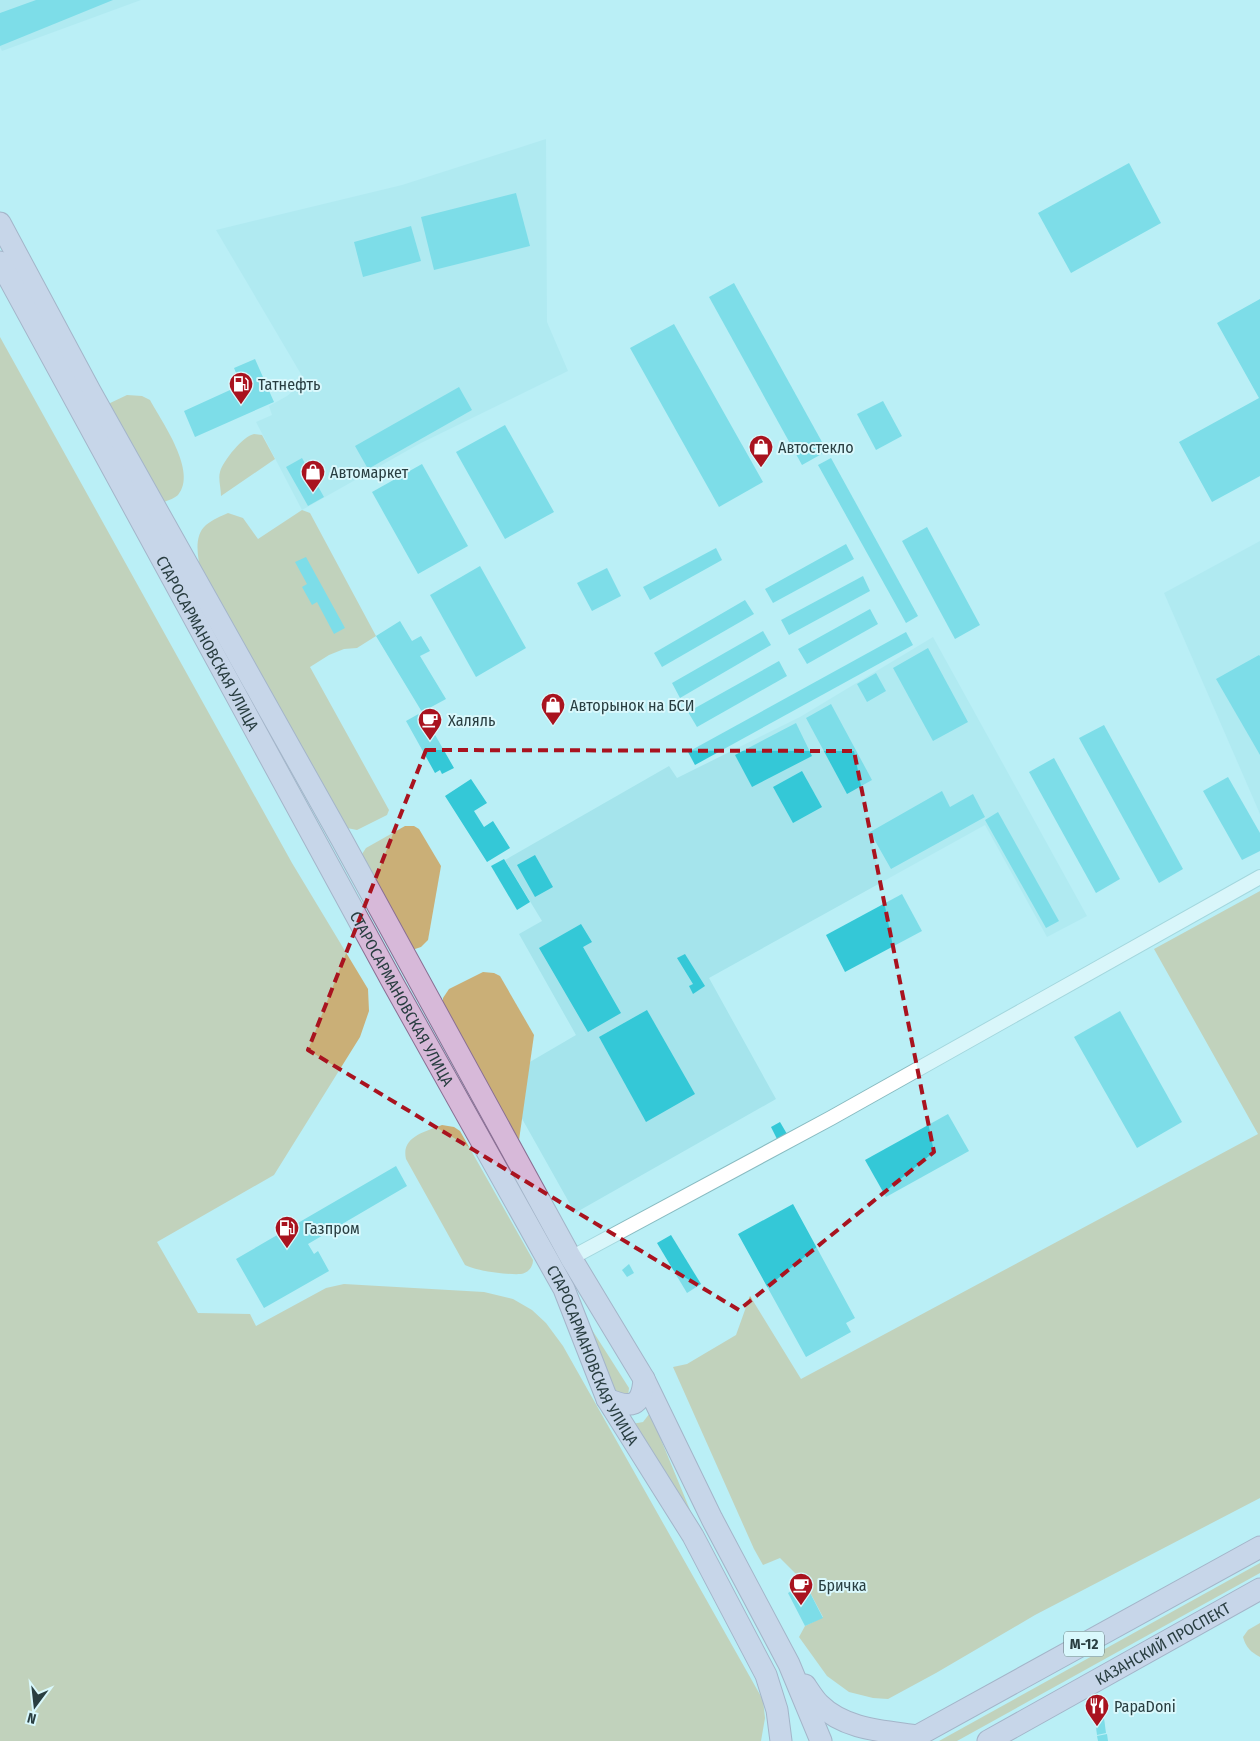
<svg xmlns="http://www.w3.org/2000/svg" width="1260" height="1741" font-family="'Fira Sans Condensed',sans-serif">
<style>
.built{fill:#a5e4ec}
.green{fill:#caaf77}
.building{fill:#34c8d7}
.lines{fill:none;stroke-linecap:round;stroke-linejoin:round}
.street-casing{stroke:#88bbc1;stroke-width:16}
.primary-casing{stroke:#896f93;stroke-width:23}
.street{stroke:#fff;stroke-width:14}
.primary{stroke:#d7b9d9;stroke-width:21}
.marked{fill:none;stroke:#a9131f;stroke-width:4;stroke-dasharray:10 6;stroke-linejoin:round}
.labels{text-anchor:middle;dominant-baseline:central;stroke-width:4;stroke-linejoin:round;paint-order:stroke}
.shield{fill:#d9f8fc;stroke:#5e7679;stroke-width:1}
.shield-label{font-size:15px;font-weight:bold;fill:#293e41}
.poi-label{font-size:16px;fill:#293e41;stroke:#d9f8fc;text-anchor:start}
.street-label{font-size:16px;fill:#293e41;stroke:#d9f8fc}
</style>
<rect width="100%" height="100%" fill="#baeff6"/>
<g class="built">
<path d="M0 0H141L2 51 0 47Z"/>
<path d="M546 139 547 322 568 371 419 444 302 510 256 422 272 415 269 406 287 396 305 381 216 230 402 185Z"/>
<path d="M1260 541V814L1164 593Z"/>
<path d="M933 637 1087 916 1047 937 985 825 709 978 776 1099 575 1213 516 1108 523 1066 576 1035 519 934 542 921 505 860 669 766 677 778 800 717Z"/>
</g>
<g class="green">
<path d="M0 337 292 863 368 989 369 1011 360 1037 274 1175 157 1242 198 1313 250 1314 256 1326 326 1288 344 1284 484 1292 513 1299 532 1310 546 1323 563 1346 763 1700 765 1718 761 1741H0Z"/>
<path d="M127 395 142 396 150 400C162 422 198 472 178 495 175 498 169 500 164 502L106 405Z"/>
<path d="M254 434 262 435 275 459 221 496C221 489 218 478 220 472 223 461 243 436 254 434Z"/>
<path d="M302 510 310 513 376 636 357 648 344 649 329 655 310 667 389 810 387 815 357 830 347 828 201 572C198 558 193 536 206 525 212 520 221 516 228 513L243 518 258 539Z"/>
<path d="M405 826H414L419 829 441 866 428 940 421 947 412 950 360 862 362 854 366 848Z"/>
<path d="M1260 891V1498L1035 1615 936 1673 888 1699 873 1698 849 1692 827 1676 799 1637 805 1626 823 1617 805 1583 780 1558 763 1565 754 1549 673 1367 687 1364 736 1335 750 1296 801 1379 1258 1134 1154 949Z"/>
<path d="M483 972 494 973 500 976 534 1035 519 1140 443 1005V998L449 989Z"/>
<path d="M442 1125 454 1127 460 1131 533 1260C533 1267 528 1273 521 1274 508 1275 476 1271 465 1265L406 1159C401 1137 424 1132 442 1125Z"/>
<path d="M573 1300 629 1388 628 1396H616Z"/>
<path d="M650 1413 695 1522 632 1424 643 1422Z"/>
<path d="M1260 1563V1573L957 1741H939Z"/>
<path d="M1260 1623V1657C1251 1652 1246 1648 1243 1637L1248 1630Z"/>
</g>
<g class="building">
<path d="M36 0H113L0 46V13Z"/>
<path d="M1129 163 1161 223 1071 273 1038 213Z"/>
<path d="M516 193 530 246 434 270 421 217Z"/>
<path d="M411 226 421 261 363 277 354 242Z"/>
<path d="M734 283 827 451 802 465 709 297Z"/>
<path d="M1260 299V476L1212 502 1179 442 1259 398 1217 323Z"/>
<path d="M674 324 763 482 719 507 630 348Z"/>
<path d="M255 359 274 402 195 437 184 411 241 385 234 368Z"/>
<path d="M459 387 472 410 368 469 355 446Z"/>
<path d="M883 401 902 436 876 450 857 414Z"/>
<path d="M505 425 554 512 505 539 456 452Z"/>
<path d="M302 458 324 497 308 506 286 467Z"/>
<path d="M831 458 918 616 906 623 818 465Z"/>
<path d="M422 464 468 546 418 574 372 492Z"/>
<path d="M927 527 980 625 955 639 902 541Z"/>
<path d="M846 544 854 559 773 603 765 589Z"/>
<path d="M716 548 722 560 650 600 643 587Z"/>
<path d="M306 557 345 628 334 634 317 602 312 605 302 587 307 584 295 562Z"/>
<path d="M480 566 526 648 476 677 430 595Z"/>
<path d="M607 568 621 596 592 611 577 583Z"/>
<path d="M863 576 870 591 789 635 781 620Z"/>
<path d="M745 600 754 614 662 667 654 653Z"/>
<path d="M870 609 878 624 807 664 798 649Z"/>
<path d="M400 621 412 641 421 636 430 651 420 656 446 699 422 712 376 636Z"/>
<path d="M763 631 771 645 680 698 672 683Z"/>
<path d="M906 632 913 645 695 765 688 752Z"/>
<path d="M928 648 968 722 933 741 893 668Z"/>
<path d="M1259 655 1260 656V755L1216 679Z"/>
<path d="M779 661 787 676 697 727 688 712Z"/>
<path d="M876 673 886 691 867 702 857 684Z"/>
<path d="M831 704 872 780 847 794 806 718Z"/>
<path d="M422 712 454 768 442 774 440 770 435 773 406 721Z"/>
<path d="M796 723 812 756 752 787 735 755Z"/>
<path d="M1104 725 1183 869 1159 883 1079 738Z"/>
<path d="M1054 758 1120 879 1096 893 1029 772Z"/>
<path d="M802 771 822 807 793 823 773 787Z"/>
<path d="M1228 777 1260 833V851L1242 860 1203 791Z"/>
<path d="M471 779 487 803 474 811 484 827 493 821 510 848 487 862 445 796Z"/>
<path d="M942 791 950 807 973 794 985 817 891 869 870 832Z"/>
<path d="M998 812 1059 921 1046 928 985 820Z"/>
<path d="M535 855 553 887 535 897 517 865Z"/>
<path d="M504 859 530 902 517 910 491 866Z"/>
<path d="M902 894 922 931 845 972 826 935Z"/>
<path d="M581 924 592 942 583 947 621 1013 588 1032 539 948Z"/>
<path d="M685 954 705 986 693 994 689 986 693 984 677 958Z"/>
<path d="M647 1010 695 1094 646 1122 599 1037Z"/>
<path d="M1120 1011 1182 1122 1137 1148 1074 1037Z"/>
<path d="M948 1114 969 1151 886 1197 865 1160Z"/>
<path d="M780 1122 787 1134 777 1139 771 1127Z"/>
<path d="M396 1166 407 1186 308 1244 314 1254 318 1251 329 1271 264 1308 236 1259Z"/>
<path d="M793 1204 855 1318 846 1323 851 1332 806 1357 738 1234Z"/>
<path d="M671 1235 701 1284 687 1293 657 1243Z"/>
<path d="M629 1264 634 1273 627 1277 622 1270Z"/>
<path d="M805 1583 823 1618 805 1626 788 1593Z"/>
<path d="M1104 1718 1106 1733 1097 1735 1095 1720Z"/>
<path d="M1107 1734 1108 1741H1098L1097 1736Z"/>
</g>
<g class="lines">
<defs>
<path id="street" d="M571 1258 831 1118 1260 877"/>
<g id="primary">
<path d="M0 223 90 391 342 840 571 1258 644 1379 712 1519 789 1664 821 1741"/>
<path id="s1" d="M0 262 394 985 564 1289 607 1399 693 1536 766 1675 777 1710 781 1741"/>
<path d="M607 1399C631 1409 642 1407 644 1379"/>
<path d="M805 1685C809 1691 814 1699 819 1704 845 1730 884 1731 918 1736"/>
<path d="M908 1741 1260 1547"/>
<path id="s2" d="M988 1741 1260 1589"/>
</g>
</defs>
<use href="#street" class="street-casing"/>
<use href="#primary" class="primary-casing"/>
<use href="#street" class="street"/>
<use href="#primary" class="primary"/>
</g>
<path d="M0 0H1260V1741H0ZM426 750 854 751 934 1152 739 1310 308 1050Z" fill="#baeff6" fill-opacity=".55" fill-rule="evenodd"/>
<path class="marked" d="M426 750 854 751 934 1152 739 1310 308 1050Z"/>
<defs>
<symbol id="fuel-pin" viewBox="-11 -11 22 30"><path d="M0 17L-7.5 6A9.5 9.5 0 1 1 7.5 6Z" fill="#a9131f" stroke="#d9f8fc"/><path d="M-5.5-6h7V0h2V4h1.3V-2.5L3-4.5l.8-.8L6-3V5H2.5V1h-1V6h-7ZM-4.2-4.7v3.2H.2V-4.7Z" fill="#fff"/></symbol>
<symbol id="shop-pin" viewBox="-11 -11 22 30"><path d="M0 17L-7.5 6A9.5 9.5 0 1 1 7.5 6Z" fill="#a9131f" stroke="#d9f8fc"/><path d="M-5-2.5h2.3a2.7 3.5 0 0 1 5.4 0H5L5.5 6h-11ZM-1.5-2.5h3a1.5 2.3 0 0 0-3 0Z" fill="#fff"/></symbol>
<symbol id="cafe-pin" viewBox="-11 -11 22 30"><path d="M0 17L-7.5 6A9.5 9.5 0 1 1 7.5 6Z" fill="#a9131f" stroke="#d9f8fc"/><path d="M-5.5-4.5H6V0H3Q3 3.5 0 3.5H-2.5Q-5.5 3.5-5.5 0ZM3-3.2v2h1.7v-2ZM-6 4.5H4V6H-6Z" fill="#fff"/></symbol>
<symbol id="restaurant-pin" viewBox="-11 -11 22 30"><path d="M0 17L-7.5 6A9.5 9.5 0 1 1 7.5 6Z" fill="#a9131f" stroke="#d9f8fc"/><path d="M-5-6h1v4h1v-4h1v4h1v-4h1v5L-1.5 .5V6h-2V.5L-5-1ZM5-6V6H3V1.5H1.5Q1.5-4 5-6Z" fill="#fff"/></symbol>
</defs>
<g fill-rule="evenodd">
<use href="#fuel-pin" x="227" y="370" width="28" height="38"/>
<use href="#shop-pin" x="747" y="433" width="28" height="38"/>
<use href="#shop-pin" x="299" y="458" width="28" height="38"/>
<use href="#shop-pin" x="539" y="691" width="28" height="38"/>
<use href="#cafe-pin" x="416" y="706" width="28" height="38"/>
<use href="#fuel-pin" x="273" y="1214" width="28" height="38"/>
<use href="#cafe-pin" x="787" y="1571" width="28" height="38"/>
<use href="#restaurant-pin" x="1083" y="1692" width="28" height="38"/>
</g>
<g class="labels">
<rect class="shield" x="1064" y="1631.5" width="40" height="25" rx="4"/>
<g class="shield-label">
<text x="1084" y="1644">М-12</text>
</g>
<g class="poi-label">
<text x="258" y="384">Татнефть</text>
<text x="778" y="447">Автостекло</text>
<text x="330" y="472">Автомаркет</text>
<text x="570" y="705">Авторынок на БСИ</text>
<text x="448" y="720">Халяль</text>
<text x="304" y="1228">Газпром</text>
<text x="818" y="1585">Бричка</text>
<text x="1114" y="1706">PapaDoni</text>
</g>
<g class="street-label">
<text stroke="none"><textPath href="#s1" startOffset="434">СТАРОСАРМАНОВСКАЯ УЛИЦА</textPath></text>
<text stroke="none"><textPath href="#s1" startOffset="839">СТАРОСАРМАНОВСКАЯ УЛИЦА</textPath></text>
<text stroke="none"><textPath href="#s1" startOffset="1244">СТАРОСАРМАНОВСКАЯ УЛИЦА</textPath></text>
<text stroke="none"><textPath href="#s2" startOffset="200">КАЗАНСКИЙ ПРОСПЕКТ</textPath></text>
</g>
</g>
<g transform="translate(35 1706) rotate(195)" stroke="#d9f8fc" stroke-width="4" paint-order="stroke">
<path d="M0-4L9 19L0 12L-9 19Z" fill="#293e41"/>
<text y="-8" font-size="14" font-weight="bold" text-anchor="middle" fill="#293e41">N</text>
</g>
</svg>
